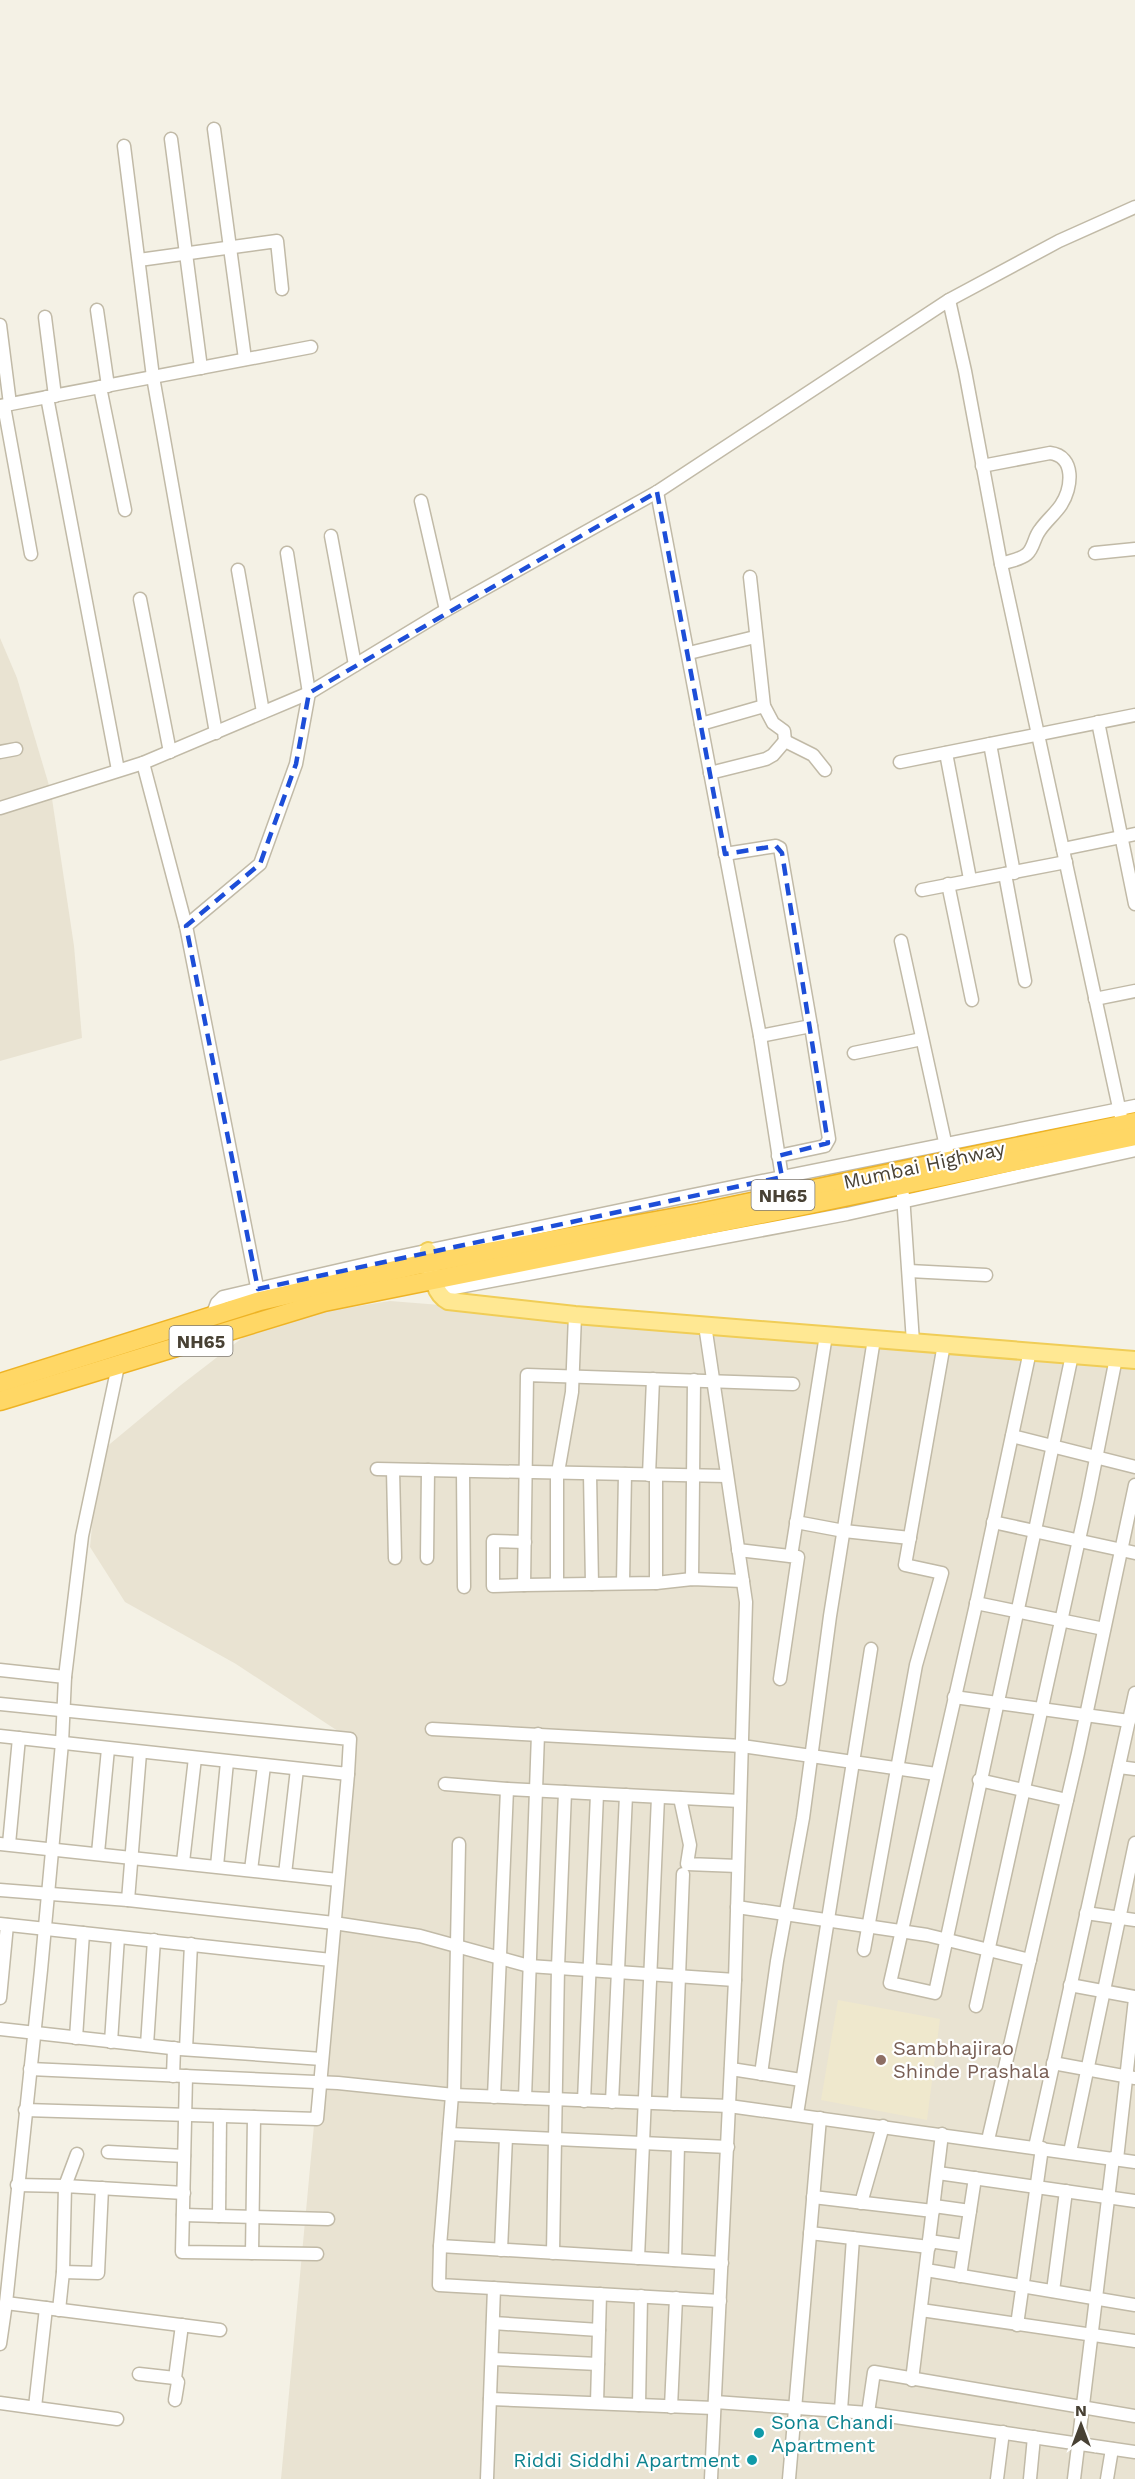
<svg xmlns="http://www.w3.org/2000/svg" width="1135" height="2479" font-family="'Work Sans',sans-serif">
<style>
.residential{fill:#e9e3d2}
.education{fill:#efe8cd}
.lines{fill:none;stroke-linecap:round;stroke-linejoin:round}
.minor-casing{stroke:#c1baa7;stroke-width:15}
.major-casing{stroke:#f0cd57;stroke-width:20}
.highway-casing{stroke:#eeb325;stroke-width:21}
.minor{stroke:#fff;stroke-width:12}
.major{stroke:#ffe893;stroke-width:16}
.highway{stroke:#ffd765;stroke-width:18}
.marked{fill:none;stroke:#1d4ed8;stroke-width:4.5;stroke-dasharray:12 8;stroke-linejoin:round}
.education-dot{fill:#8d6e63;stroke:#fff;stroke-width:2}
.culture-dot{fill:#0f9aa8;stroke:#fff;stroke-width:2}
.labels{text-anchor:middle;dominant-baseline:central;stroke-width:4.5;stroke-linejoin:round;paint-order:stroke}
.shield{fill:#fff;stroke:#7f7a71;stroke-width:1.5}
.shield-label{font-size:18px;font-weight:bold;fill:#484134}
.street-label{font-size:20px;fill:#484134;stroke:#fff}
.education-label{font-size:20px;fill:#785e54;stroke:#fff;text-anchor:start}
.culture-label{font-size:20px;fill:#0d838f;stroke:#fff;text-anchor:start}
</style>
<rect width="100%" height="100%" fill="#f4f1e5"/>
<g class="residential">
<path d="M0 638 17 678 51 792 74 946 82 1038 0 1061Z"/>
<path d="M390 1301 1135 1360V2479H281L350 1739 236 1664 125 1602 90 1547 99 1453 181 1385 264 1321Z"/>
</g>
<path class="education" d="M838 2000 940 2019 927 2120 821 2100Z"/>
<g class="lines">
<defs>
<g id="minor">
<path d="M214 129 245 359"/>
<path d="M171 139 201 368"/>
<path d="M124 146 153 377 216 733"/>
<path d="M139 260 277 241 282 289"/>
<path d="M949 300 965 371 1001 564 1121 1117"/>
<path d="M97 310 108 386"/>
<path d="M45 317 55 396"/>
<path d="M0 325 10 404"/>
<path d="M100 387 125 510"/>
<path d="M47 397 118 770"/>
<path d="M0 406 311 347"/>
<path d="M4 406 31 554"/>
<path d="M982 466 1050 453C1076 456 1072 488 1061 505 1055 514 1046 521 1040 530 1034 537 1034 548 1027 554 1020 560 1009 561 1001 564"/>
<path d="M657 492 760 1036 783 1184"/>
<path d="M421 501 446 610"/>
<path d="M331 536 355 665"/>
<path d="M1095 553 1135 549"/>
<path d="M238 570 263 712"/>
<path d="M750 577 764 706 773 723 784 731 785 741"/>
<path d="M140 599 170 752"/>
<path d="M689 653 755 637"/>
<path d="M1098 722 1135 904"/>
<path d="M701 724 764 706"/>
<path d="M990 744 1014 873"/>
<path d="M0 752 16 749"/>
<path d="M946 753 970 879"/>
<path d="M900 762 1135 715"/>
<path d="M143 763 186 926"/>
<path d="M710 773 766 759 773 755 785 741 813 755 825 770"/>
<path d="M0 808 143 763 309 693 441 613 657 492 949 300 1059 241 1135 207"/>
<path d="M1063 849 1135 834"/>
<path d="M725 854 776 846 780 848 811 1026"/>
<path d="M1005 874 1025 981"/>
<path d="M948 884 972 1000"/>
<path d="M922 890 1066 862"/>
<path d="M901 941 947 1151"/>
<path d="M1095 999 1135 991"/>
<path d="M760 1036 811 1026 829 1139 825 1146 778 1156"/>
<path d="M854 1053 922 1039"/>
<path d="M903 1195 913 1342"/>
<path d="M909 1271 986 1275"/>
<path d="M438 1291 847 1214 1135 1150"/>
<path d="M259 1297 186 926 260 864 296 764 309 693 287 553"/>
<path d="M212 1316 217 1303 223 1297 388 1259 688 1196 1135 1106"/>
<path d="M705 1325 746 1602 735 1980 711 2479"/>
<path d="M1030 1351 975 1609 890 1983 935 1993C980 1780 1028 1568 1072 1355"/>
<path d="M1012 1436 1135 1467"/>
<path d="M377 1469 727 1476"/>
<path d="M393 1470 395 1558"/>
<path d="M463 1471 464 1587"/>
<path d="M590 1474 592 1584"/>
<path d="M649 1475 653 1379"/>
<path d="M656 1475V1583"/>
<path d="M796 1522 844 1531 910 1538"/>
<path d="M993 1522 1135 1553"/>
<path d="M738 1550 798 1557 780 1679"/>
<path d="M791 1556 826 1335"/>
<path d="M427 1558 428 1470"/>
<path d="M692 1579 694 1380"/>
<path d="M743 1581 692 1579 656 1583 524 1585 527 1375 793 1384"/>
<path d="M623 1583 625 1474"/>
<path d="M557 1584V1478L572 1392 575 1315"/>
<path d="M524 1585 493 1586V1541L525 1542"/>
<path d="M976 1603 1104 1629"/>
<path d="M0 1670 65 1677 62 1743 41 1970 6 2303 0 2344"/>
<path d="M65 1677 82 1536 118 1366"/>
<path d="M954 1697 1129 1721"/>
<path d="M0 1704 350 1739 348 1774 0 1736"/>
<path d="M432 1729 742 1746 936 1774"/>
<path d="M1119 1767 1135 1769"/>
<path d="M979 1780 1067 1800"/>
<path d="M445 1784 507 1789"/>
<path d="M680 1798 690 1845 687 1864 738 1866"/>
<path d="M0 1844 338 1880"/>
<path d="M9 1844 19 1738"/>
<path d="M98 1853 108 1749"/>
<path d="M183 1862 195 1758"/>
<path d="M217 1866 227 1762"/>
<path d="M251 1870 264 1766"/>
<path d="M285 1874 297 1769"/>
<path d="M0 1890 128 1900 334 1923 420 1936 529 1966 735 1980"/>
<path d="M128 1900 140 1753"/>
<path d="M737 1907 927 1935 1030 1960"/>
<path d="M1086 1913 1135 1920"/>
<path d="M0 1924 331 1960"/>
<path d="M864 1950 916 1665 942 1573 905 1565 944 1344"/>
<path d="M1070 1985 1135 1997"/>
<path d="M0 1998 7 1925"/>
<path d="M976 2006 1088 1499 1116 1358"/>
<path d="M0 2029 180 2049 322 2059"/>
<path d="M76 2038 83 1933"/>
<path d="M111 2042 118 1937"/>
<path d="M147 2045 154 1940"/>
<path d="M186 2049 191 1944"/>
<path d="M1053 2063 1135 2078"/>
<path d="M30 2069 338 2083 454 2095 729 2106 1135 2162"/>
<path d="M731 2069 801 2080"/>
<path d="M761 2074 777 1961 803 1818 830 1616 874 1339"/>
<path d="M173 2076 174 2048"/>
<path d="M186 2076 182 2252 317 2254"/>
<path d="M452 2095 440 2246 722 2263"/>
<path d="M454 2095 459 1844"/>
<path d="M494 2097 507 1789 740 1801"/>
<path d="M525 2098 538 1734"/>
<path d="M584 2101 597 1794"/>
<path d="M612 2102 626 1795"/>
<path d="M674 2104 683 1874"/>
<path d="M25 2110 317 2119 348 1774"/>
<path d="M797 2114 871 1649"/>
<path d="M449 2134 728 2147"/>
<path d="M988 2140 1078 1753 1135 1485"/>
<path d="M1035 2147 1135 1693"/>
<path d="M108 2152 184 2156"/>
<path d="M1070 2152 1135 1843"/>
<path d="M1117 2159 1135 1999"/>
<path d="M938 2173 1135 2201"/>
<path d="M17 2185 65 2186 77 2154"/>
<path d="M813 2197 933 2211"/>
<path d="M861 2203 883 2126"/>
<path d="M934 2206 970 2211"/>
<path d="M183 2215 328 2219"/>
<path d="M219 2216 220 2116"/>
<path d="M810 2233 929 2247"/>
<path d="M929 2241 964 2246"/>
<path d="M440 2246 439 2285 720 2301"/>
<path d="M501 2250 506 2137"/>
<path d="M252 2253 254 2117"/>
<path d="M553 2253 558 1967 565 1792"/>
<path d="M638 2258 658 1797"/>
<path d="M675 2260 678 2145"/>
<path d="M926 2270 1135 2305"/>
<path d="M63 2272 98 2273 102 2188"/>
<path d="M960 2276 975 2178"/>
<path d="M1053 2291 1066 2191"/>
<path d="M6 2303 220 2330"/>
<path d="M59 2310 63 2272 65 2186 184 2193"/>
<path d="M921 2310 1135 2341"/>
<path d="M493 2323 599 2330"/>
<path d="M1017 2325 1042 2148"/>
<path d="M492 2359 598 2364"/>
<path d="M139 2374 175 2378"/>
<path d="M912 2380 942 2134"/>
<path d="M490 2399 714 2408"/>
<path d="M175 2400 178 2382 175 2378 182 2325"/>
<path d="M715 2402 868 2413 1135 2452"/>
<path d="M0 2403 117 2419"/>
<path d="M597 2403 600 2294"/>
<path d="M639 2405 641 2296"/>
<path d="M35 2407 46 2308"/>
<path d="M671 2407 676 2298"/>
<path d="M841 2410 853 2238"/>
<path d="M868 2413 874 2372 1135 2416"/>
<path d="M487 2479 494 2288"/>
<path d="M789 2479 820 2118"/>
<path d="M997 2479 1003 2432"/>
<path d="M1030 2479 1034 2437"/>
<path d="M1074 2479 1113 2158"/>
<path d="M1107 2479 1112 2449"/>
</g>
<path id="major" d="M428 1251C431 1267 432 1293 448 1301L575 1315 1135 1360"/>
<g id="highway">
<path d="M0 1383 260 1301 417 1265 699 1213 1135 1122"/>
<path d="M0 1401 324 1302 792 1208 1135 1136"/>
</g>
</defs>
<use href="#minor" class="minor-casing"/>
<use href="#major" class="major-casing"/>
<use href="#highway" class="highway-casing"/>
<use href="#minor" class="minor"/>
<use href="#major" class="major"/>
<use href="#highway" class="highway"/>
</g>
<path class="marked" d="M657 492 725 854 776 846 782 853 828 1143 778 1156 782 1177 258 1289 186 926 260 864 296 764 309 693Z"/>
<circle class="education-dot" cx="881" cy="2060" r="6"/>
<g class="culture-dot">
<circle cx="759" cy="2433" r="6"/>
<circle cx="752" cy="2460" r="6"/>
</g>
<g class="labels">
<g class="shield">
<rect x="751.5" y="1180" width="63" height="30" rx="4.5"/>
<rect x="169.5" y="1326" width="63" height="30" rx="4.5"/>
</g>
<g class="shield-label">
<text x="783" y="1195">NH65</text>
<text x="201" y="1341">NH65</text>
</g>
<g class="street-label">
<text transform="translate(924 1165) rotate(-12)">Mumbai Highway</text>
</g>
<g class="education-label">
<text x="893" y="2048">Sambhajirao<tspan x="893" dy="23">Shinde Prashala</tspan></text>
</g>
<g class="culture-label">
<text x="771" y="2422">Sona Chandi<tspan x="771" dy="23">Apartment</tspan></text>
<text x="740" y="2460" text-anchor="end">Riddi Siddhi Apartment</text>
</g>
</g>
<g transform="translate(1081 2425)" stroke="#ffffff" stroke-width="4.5" paint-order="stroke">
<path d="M0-4.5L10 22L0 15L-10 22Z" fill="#484134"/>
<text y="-9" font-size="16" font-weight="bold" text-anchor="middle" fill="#484134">N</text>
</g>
</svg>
